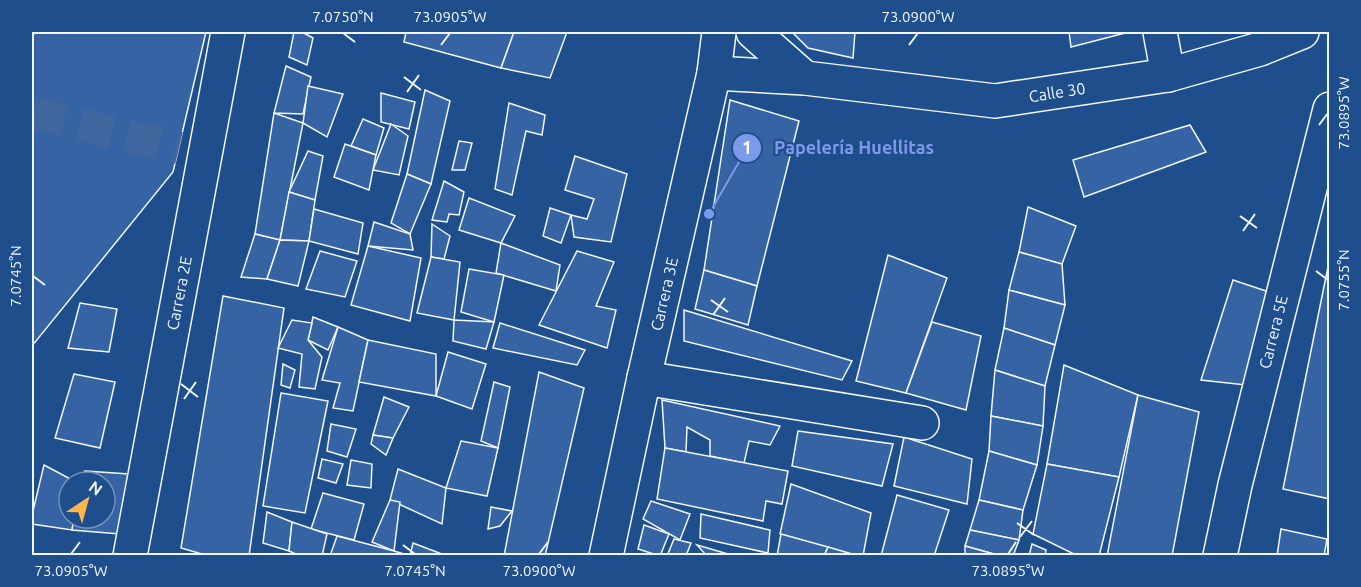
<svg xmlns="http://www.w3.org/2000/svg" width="1361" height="587" font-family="Ubuntu,sans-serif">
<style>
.building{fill:#3563a3;stroke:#f2f6ff;stroke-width:1.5}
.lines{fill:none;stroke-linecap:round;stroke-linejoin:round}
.minor-tunnel{stroke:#3f679d;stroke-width:33;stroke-dasharray:33 16;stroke-linecap:butt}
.minor-casing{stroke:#f2f6ff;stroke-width:36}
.secondary-casing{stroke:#f2f6ff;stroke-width:36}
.minor{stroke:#1f4e8c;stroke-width:33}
.secondary{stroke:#1f4e8c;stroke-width:33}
.ticks{fill:none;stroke:#f2f6ff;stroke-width:2}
.labels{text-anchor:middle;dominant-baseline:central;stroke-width:4.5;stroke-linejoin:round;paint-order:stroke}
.street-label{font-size:16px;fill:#f2f6ff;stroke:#1f4e8c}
.leader{fill:none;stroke:#7d9aea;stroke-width:2}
.callout-dot{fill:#7d9aea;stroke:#1f4e8c;stroke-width:2}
.mark-label{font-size:18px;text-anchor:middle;font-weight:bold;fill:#fff}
.callout-label{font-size:18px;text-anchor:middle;font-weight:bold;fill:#7d9aea;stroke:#1f4e8c;stroke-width:4.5;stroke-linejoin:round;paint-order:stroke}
.neatline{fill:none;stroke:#f2f6ff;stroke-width:2}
.ticks-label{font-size:15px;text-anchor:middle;fill:#f2f6ff}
</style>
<rect width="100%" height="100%" fill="#1f4e8c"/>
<g class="building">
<path d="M34 32H206L173 172 32 346V41Z"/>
<path d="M294 32H302L313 38 307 65 289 57Z"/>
<path d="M406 32H514L501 68 404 42Z"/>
<path d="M514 32H567L550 78 501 68Z"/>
<path d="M792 32H855L853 58 808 48Z"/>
<path d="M1069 32H1129L1071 47Z"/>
<path d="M286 66 311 77 303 114 274 113Z"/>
<path d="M308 86 343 94 327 137 303 123Z"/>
<path d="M425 90 450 101 431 184 407 174Z"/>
<path d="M381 93 415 102 409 129 381 122Z"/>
<path d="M730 100 799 121 757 286 704 270Z"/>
<path d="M509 103 545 115 542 135 526 131 512 195 495 189Z"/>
<path d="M274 113 303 123 280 240 255 234Z"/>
<path d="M363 119 384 128 376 155 351 146Z"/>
<path d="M391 124 408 136 399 175 373 170Z"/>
<path d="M1190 125 1206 152 1084 197 1073 160Z"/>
<path d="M459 141 472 143 465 170H452Z"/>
<path d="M345 144 376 155 369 190 334 177Z"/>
<path d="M308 151 323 156 315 200 289 192Z"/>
<path d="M575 156 627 174 611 242 574 237 571 215 587 219 594 199 565 190Z"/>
<path d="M407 174 431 184 410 234 391 223Z"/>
<path d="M444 181 464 192 459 215 449 214 447 222 432 220Z"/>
<path d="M289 192 315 200 309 241 280 240Z"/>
<path d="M469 198 515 216 501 243 459 230Z"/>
<path d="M1028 207 1076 226 1062 264 1019 252Z"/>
<path d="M550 208 571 215 561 243 543 236Z"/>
<path d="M314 209 363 223 358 254 309 241Z"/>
<path d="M374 222 410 234 413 250 368 246Z"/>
<path d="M432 224 450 236 444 259 431 257Z"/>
<path d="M255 234 280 240 267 279 241 277Z"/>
<path d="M280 240 309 241 298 286 267 279Z"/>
<path d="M501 243 560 265 556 291 496 273Z"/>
<path d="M368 246 421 258 410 321 351 305Z"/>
<path d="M320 251 357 261 345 297 306 289Z"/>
<path d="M577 251 614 262 596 306 616 310 607 348 539 325Z"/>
<path d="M1019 252 1062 264 1065 305 1009 290Z"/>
<path d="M888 255 947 278 906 393 856 381Z"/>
<path d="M431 257 460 262 454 320 417 313Z"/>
<path d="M1330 257V499L1283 489Z"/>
<path d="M469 269 504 275 494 322 461 312Z"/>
<path d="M704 270 757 286 748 325 695 309Z"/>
<path d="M1233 280 1269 292 1246 385 1201 380Z"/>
<path d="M1009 290 1065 305 1055 345 1004 328Z"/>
<path d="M223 296 284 308 249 556H209L181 548Z"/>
<path d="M80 303 117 309 109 352 68 348Z"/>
<path d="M684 310 852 361 842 380 684 341Z"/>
<path d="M313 317 338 327 328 350 308 340Z"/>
<path d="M292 320 312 323 308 340 322 357 315 389 299 387 302 354 278 348Z"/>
<path d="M454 320 494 322 486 349 453 341Z"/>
<path d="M932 322 981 336 966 410 906 393Z"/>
<path d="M500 323 585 350 577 365 493 348Z"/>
<path d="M338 327 368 340 353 411 333 408 340 383 322 380Z"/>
<path d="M1004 328 1055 345 1045 386 995 370Z"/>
<path d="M368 340 436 354V396L359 382Z"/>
<path d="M448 352 486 364 472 409 436 396Z"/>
<path d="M283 364 295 370 290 388 281 385Z"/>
<path d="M1064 365 1138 395 1119 477 1047 464Z"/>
<path d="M995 370 1045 386 1043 426 991 416Z"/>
<path d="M539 372 584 388 545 556H504Z"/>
<path d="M74 374 115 382 100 448 55 438Z"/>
<path d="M494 382 510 387 498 448 481 441Z"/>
<path d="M281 393 328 401 305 513 263 506Z"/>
<path d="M1138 395 1199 412 1172 556H1107Z"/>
<path d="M384 397 409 407 393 438 373 435Z"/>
<path d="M662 400 780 426 770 445 749 441 744 463 710 456V440L687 427 686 452 665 448Z"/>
<path d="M991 416 1043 426 1037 465 989 451Z"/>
<path d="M331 424 356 429 347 457 327 451Z"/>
<path d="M798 431 893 444 882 486 792 466Z"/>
<path d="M373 435 393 438 386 455 371 444Z"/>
<path d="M904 437 972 459 967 504 894 486Z"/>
<path d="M461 441 498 448 487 496 446 488Z"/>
<path d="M665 448 788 471 782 504 766 501 763 521 657 499Z"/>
<path d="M989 451 1037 465 1023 510 979 500Z"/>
<path d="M322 459 343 464 336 483 318 478Z"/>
<path d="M351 460 372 464 371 488 347 485Z"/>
<path d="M1047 464 1119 477 1099 556H1078L1033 534Z"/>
<path d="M44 465 76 482H69V518H74L72 530 32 524V515Z"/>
<path d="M398 469 446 488 442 524 390 500Z"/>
<path d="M85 471 129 474 120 534 72 530 74 518H105V482H82Z"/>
<path d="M791 484 871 513 863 556H857L780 534Z"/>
<path d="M323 493 364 504 354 540 311 529Z"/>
<path d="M897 495 949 510 934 556H881Z"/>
<path d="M390 500 400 502 394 551 372 542Z"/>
<path d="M979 500 1023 510 1019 540 970 530Z"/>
<path d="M651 501 690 514 680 540 643 519Z"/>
<path d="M491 507 512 511 500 526 488 529Z"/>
<path d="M267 512 292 522 289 551 263 543Z"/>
<path d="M701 514 770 530 768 553 700 538Z"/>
<path d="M292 522 327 534 322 556H300L289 551Z"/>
<path d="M644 525 669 534 660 556 638 549Z"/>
<path d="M1281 529 1327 539 1324 556H1277Z"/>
<path d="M970 530 1019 540 1013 556H1001L965 546Z"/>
<path d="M781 534 828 547 824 556H777Z"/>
<path d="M337 536 394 551 404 554 403 556H330Z"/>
<path d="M674 539 691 543 686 556H667Z"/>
<path d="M413 543 447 556H410Z"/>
<path d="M1032 544 1046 550 1045 556H1029Z"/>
<path d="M697 545 735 556H707Z"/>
<path d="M965 546 1001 556H965Z"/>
<path d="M828 547 859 556H824Z"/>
</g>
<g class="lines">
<path class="minor-tunnel" d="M32 113 179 148"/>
<defs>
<g id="minor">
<path d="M1160 32 1168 75"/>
<path d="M644 378 922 423"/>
<path d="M130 556 228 32"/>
<path d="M1220 556 1235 485 1330 109"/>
</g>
<g id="secondary">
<path d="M753 32 805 78"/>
<path d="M714 73 805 78 995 101 1168 75 1260 49 1302 32"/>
<path d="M606 556 644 378 714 73 719 32"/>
</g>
</defs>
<use href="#minor" class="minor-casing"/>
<use href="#secondary" class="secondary-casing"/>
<use href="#minor" class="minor"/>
<use href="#secondary" class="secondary"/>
</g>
<path class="ticks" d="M343 33 355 42M441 45 450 33M909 45 918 33M404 77 421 90M407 92 419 75M1319 125 1328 113M1240 216 1257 228M1243 231 1255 214M1316 271 1328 280M33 276 45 285M711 300 728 312M713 315 725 298M181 384 198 397M184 399 196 382M1017 523 1034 535M1020 537 1032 521M403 545 415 554M71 554 80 542M539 554 548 542M1008 554 1016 542"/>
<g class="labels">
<g class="street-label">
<text transform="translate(1057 92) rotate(-9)">Calle 30</text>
<text transform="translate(179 293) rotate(-79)">Carrera 2E</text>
<text transform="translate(664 294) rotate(-77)">Carrera 3E</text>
<text transform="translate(1273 332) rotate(-76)">Carrera 5E</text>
</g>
</g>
<path class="leader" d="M709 214L747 148"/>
<g class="callout-dot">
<circle cx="709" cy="214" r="6"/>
<circle cx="747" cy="148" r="15"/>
</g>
<g class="mark-label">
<text x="747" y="154">1</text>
</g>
<g class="callout-label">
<text x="854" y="154">Papelería Huellitas</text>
</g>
<rect width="1361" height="587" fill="none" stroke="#1f4e8c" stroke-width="66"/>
<g transform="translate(87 500) rotate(36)"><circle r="28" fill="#1f4e8c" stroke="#7391ba" stroke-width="1.5"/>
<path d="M0-4.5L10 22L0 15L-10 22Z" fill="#ffb74d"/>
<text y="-9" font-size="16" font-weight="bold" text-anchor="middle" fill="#f2f6ff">N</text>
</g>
<rect x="33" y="33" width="1295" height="521" class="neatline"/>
<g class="ticks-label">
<text x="343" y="22">7.0750°N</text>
<text x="450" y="22">73.0905°W</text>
<text x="918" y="22">73.0900°W</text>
<text transform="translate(1344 113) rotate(-90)" y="5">73.0895°W</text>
<text transform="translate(16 276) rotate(-90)" y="5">7.0745°N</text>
<text transform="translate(1344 280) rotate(-90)" y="5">7.0755°N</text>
<text x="71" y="576">73.0905°W</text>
<text x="415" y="576">7.0745°N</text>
<text x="539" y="576">73.0900°W</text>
<text x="1008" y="576">73.0895°W</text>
</g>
</svg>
